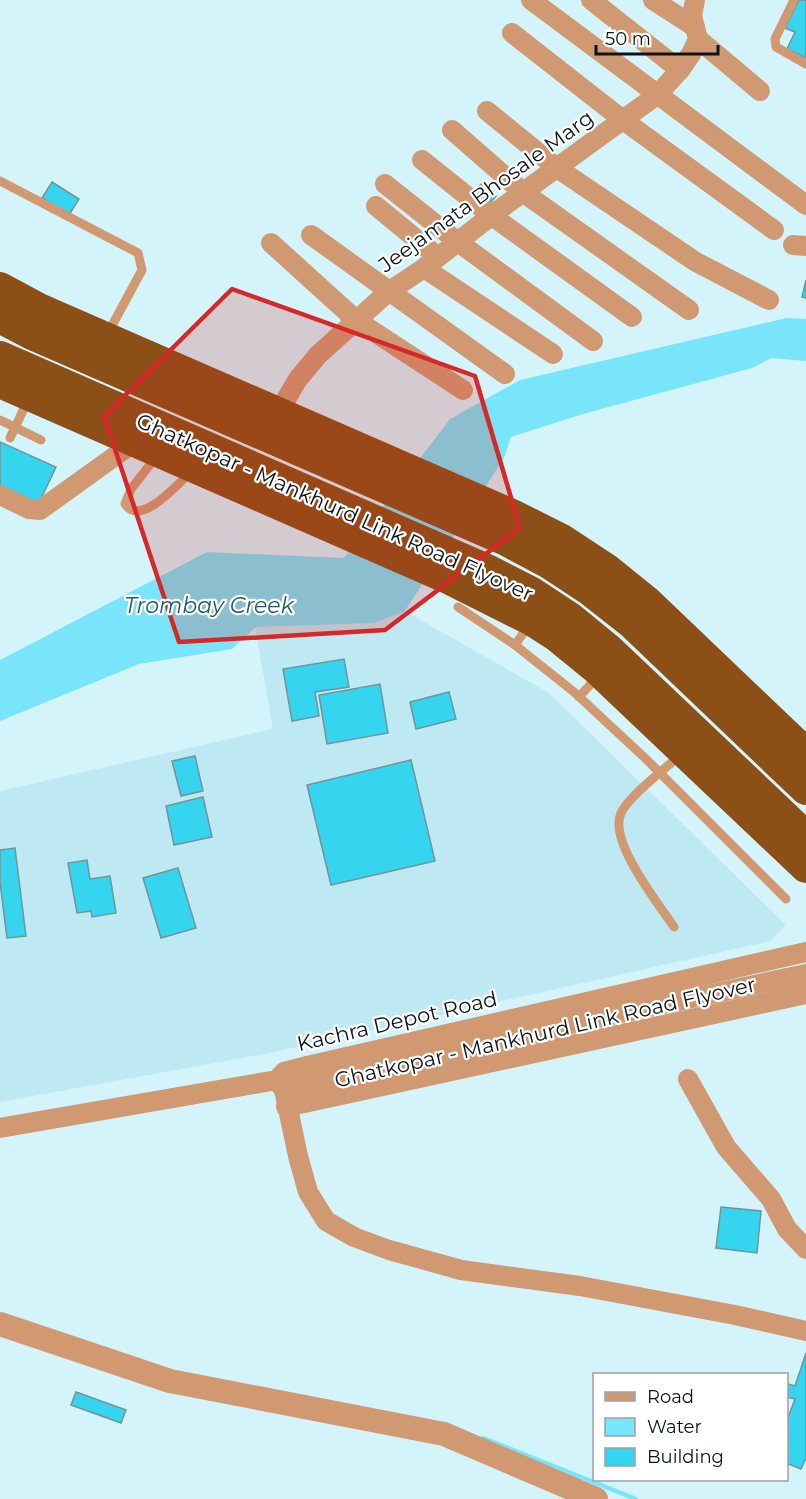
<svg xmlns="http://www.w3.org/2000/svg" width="806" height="1499" font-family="Montserrat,sans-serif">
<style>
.built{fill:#bfe9f2}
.water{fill:#79e5fa}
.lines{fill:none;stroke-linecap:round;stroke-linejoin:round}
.stream{stroke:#79e5fa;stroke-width:4.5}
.building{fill:#35d4ef;stroke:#749399;stroke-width:1.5}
.service{stroke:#d09971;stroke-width:9}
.minor{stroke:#d09971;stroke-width:20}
.tertiary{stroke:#d09971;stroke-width:24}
.trunk{stroke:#8c5016;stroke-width:32}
.trunk-bridge{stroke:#8c5016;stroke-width:32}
.marked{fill:#d62828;fill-opacity:0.2;stroke:#d62828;stroke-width:4.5;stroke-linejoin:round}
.labels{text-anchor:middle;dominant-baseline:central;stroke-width:4.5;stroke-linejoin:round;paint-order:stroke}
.street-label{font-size:21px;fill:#0a1518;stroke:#fff}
.water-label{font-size:22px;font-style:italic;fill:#1e5b67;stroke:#fff}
</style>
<rect width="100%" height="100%" fill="#d4f4fb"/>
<path class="built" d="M405 611 549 693 786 925 771 941 270 1053 0 1102V791L273 729 255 627 374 623Z"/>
<path class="water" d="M787 318 806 319V361L771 358 752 368 583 414 511 437 504 458 405 611 374 623 256 627 232 649 139 664 0 721V660L207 552 344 558 450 419 520 380Z"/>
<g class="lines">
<path class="stream" d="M483 1438 636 1499"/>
</g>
<g class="building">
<path d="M799 0H806V58L787 49 795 32 785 28Z"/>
<path d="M52 182 79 199 69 215 42 198Z"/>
<path d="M481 184 496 196 486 208 471 196Z"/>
<path d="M806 280V298L802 297Z"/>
<path d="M0 442 56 467 38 505 0 486Z"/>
<path d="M344 659 349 687 315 692 319 716 292 721 283 669Z"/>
<path d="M380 684 388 733 327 744 319 695Z"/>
<path d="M449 692 456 719 416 729 410 702Z"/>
<path d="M195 756 203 791 181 796 172 761Z"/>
<path d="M411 760 435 861 331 885 307 785Z"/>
<path d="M203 797 212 837 174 845 166 806Z"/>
<path d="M15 848 26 936 7 938 0 882V850Z"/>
<path d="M87 860 90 879 110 876 116 913 92 917 91 911 77 913 68 863Z"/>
<path d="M178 868 196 928 161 938 143 878Z"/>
<path d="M721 1207 761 1211 757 1253 716 1248Z"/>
<path d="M806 1353V1458L801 1469 786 1463V1423L795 1399 786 1397V1389L788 1384 795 1386Z"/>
<path d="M76 1392 126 1410 121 1423 71 1405Z"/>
</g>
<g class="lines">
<g class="service">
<path d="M794 0 775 39 776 47 806 64"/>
<path d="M0 181 138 253 142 270 108 333"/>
<path d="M0 420 41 440"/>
<path d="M10 438 28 400"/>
<path d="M156 457 131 489 125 504C141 528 178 483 192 471"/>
<path d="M458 607 515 645"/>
<path d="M529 625 515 645 574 692 645 758 786 899"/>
<path d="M579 697 598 676"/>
<path d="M674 927C658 903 608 841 621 813 630 795 664 770 680 755"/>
</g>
<g class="minor">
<path d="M531 0 806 205"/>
<path d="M591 0 680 70"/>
<path d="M653 0 695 27"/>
<path d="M512 33 623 120 774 230"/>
<path d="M698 39 760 91"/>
<path d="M487 111 557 168 696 262 769 300"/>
<path d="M452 130 524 193 689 310"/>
<path d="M422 160 492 216 632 317"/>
<path d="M385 184 458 242 593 341"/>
<path d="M376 206 438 257"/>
<path d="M311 235 505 374"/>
<path d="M271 243 356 320 463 390"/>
<path d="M793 245 806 246"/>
<path d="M424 268 553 354"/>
<path d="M278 413 298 379 318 355 388 292 424 268 500 209 657 95 680 70 691 54 698 39 692 16 695 0"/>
<path d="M0 495 29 509 40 510 136 441"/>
<path d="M688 1079 726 1147 771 1199 787 1229 806 1249"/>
<path d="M277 1080 284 1090 298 1156 308 1192 326 1221 354 1237 389 1250 461 1270 580 1286 735 1315 806 1331"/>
<path d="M284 1090 588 1020 806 974"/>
<path d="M286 1107 806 994"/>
<path d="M0 1128 277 1080 284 1072 307 1066 806 952"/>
</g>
<path class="tertiary" d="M0 1324 170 1381 444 1434 596 1499"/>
<g class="trunk">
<path d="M0 288 41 310 514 516 562 540 606 569 648 603 806 754"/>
<path d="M0 382 446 577 532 620 557 636 595 667 806 867"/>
</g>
<g class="trunk-bridge">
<path d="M0 317 30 333 504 539 549 563 590 590 632 623 806 789"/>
<path d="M0 357 489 571 532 593 570 618 609 650 806 837"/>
</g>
</g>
<path class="marked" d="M232 289 475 376 520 528 385 630 179 642 104 416Z"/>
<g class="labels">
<g class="street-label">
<text transform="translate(486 191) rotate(-36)">Jeejamata Bhosale Marg</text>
<text transform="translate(335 507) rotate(24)">Ghatkopar - Mankhurd Link Road Flyover</text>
<text transform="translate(397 1021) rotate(-13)">Kachra Depot Road</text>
<text transform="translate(545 1032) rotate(-13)">Ghatkopar - Mankhurd Link Road Flyover</text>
</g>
<g class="water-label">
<text x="209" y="605">Trombay Creek</text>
</g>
</g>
<rect x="593" y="1373" width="195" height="108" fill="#ffffff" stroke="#9da1a3" stroke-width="1.5"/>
<rect x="605" y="1392" width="30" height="9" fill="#d09971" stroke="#9da1a3" stroke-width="1.5"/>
<text x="647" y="1403" font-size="18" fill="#0a1518">Road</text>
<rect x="605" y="1418" width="30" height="18" fill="#79e5fa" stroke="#9da1a3" stroke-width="1.5"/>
<text x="647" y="1433" font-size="18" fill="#0a1518">Water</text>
<rect x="605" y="1448" width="30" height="18" fill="#35d4ef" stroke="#9da1a3" stroke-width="1.5"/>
<text x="647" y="1463" font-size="18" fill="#0a1518">Building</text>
<path d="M596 45v9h122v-9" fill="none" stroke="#0a1518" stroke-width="3"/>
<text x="605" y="45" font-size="18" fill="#0a1518" stroke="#ffffff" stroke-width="4.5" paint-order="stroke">50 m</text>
</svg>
